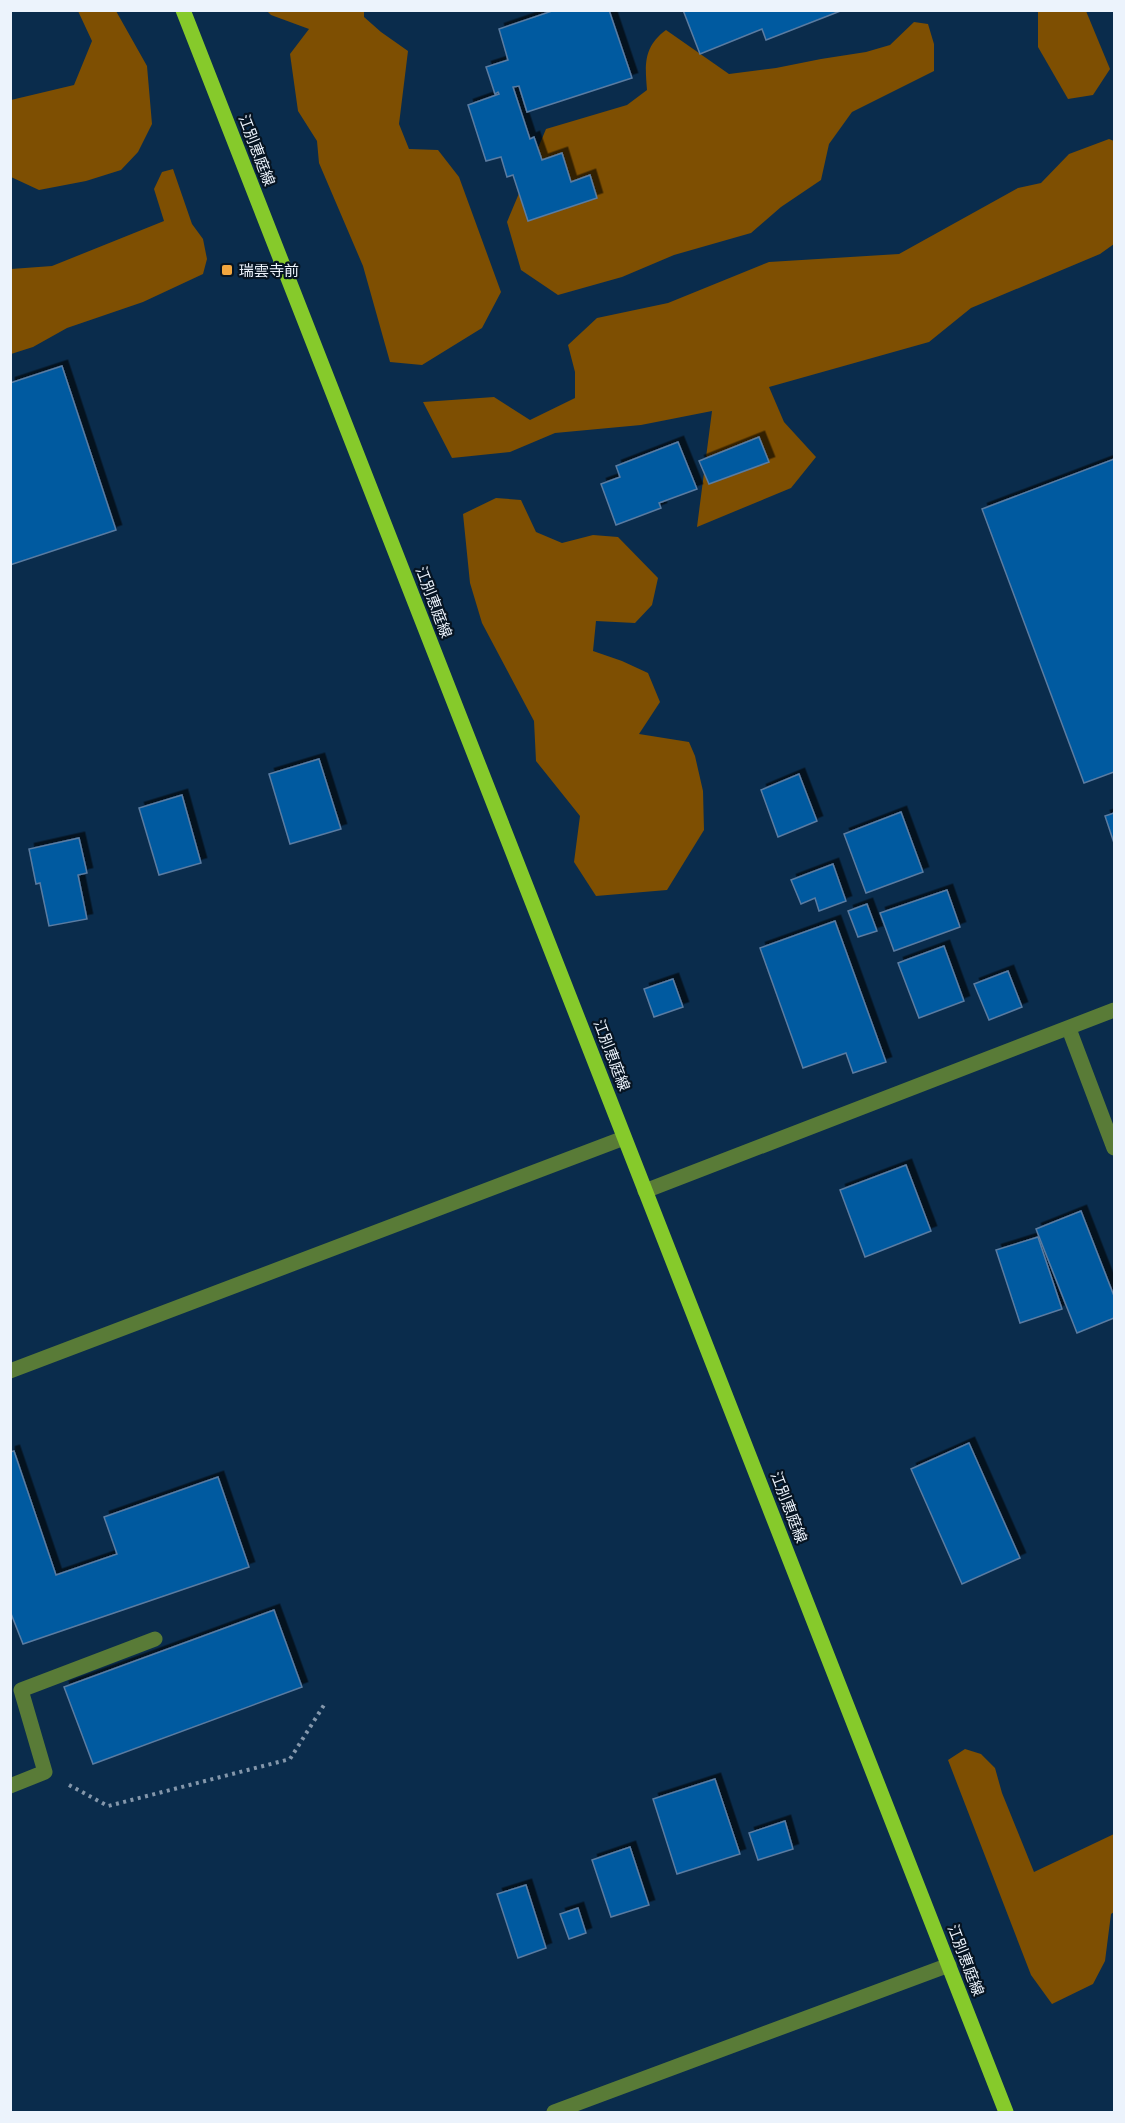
<svg xmlns="http://www.w3.org/2000/svg" width="1125" height="2123" font-family="Quicksand,'Noto Sans JP',sans-serif">
<style>
.forest{fill:#7e4f02}
.building{fill:#005aa0;stroke:#5a7ca2;stroke-width:1.5;filter:url(#shadow)}
.lines{fill:none;stroke-linecap:round;stroke-linejoin:round}
.path{stroke:#8497ab;stroke-width:4;stroke-dasharray:3 4.5;stroke-linecap:butt}
.lane{stroke:#597b37;stroke-width:15}
.street{stroke:#597b37;stroke-width:15}
.primary{stroke:#86ca2b;stroke-width:15}
.poi-dot{fill:#f1a63f;stroke:#061422;stroke-width:2}
.labels{text-anchor:middle;dominant-baseline:central;stroke-width:4.5;stroke-linejoin:round;paint-order:stroke}
.street-label{font-size:15px;fill:#ecf3fc;stroke:#061422}
.poi-label{font-size:15px;fill:#ecf3fc;stroke:#061422;text-anchor:start}
</style>
<defs>
<filter id="shadow"><feDropShadow dx="5.5" dy="-5.5" stdDeviation="0" flood-color="#0009"/></filter>
</defs>
<rect width="100%" height="100%" fill="#0a2c4c"/>
<g class="forest">
<path d="M78 11H116L147 66 152 124 138 152 121 170 86 181 39 190 11 177V100L74 85 92 41Z"/>
<path d="M267 11H364V17L381 32 408 51 399 124 409 149 438 150 459 177 501 292 482 328 422 365 390 362 363 266 319 163 317 141 298 111 290 54 309 29 271 15Z"/>
<path d="M1038 11H1086L1110 69 1093 95 1068 99 1038 47Z"/>
<path d="M914 22 928 24 934 44V71L852 112 829 144 821 180 781 207 751 233 674 255 622 277 558 295 521 270 507 222 546 129 627 105 647 90C645 65 643 47 666 30L729 74 776 68 821 59 866 52 890 45Z"/>
<path d="M1109 139 1114 141V244L1100 254 971 308 929 342 769 387 784 422 816 457 791 488 697 527 712 411 641 425 555 433 510 452 452 458 423 402 494 397 530 420 575 398V372L568 345 597 318 668 303 769 262 899 254 1018 188 1041 183 1069 154Z"/>
<path d="M173 169 192 224 203 239 207 259 203 274 143 302 67 328 33 347 11 354V269L52 266 164 221 154 189 162 172Z"/>
<path d="M496 498 521 500 536 532 562 543 593 535 618 537 658 578 652 605 635 623 596 621 593 651 622 661 648 673 660 702 639 734 689 742 695 756 703 791 704 830 667 890 596 896 574 862 580 816 536 761 534 721 482 623 470 583 463 514Z"/>
<path d="M965 1749 981 1754 995 1768 1002 1793 1034 1872 1114 1834V1912L1111 1914 1105 1961 1093 1984 1052 2004 1031 1975 948 1760Z"/>
</g>
<g class="building">
<path d="M555 10H609L632 78 527 112 519 86 513 87 530 139 534 137 542 160 562 153 571 182 590 175 597 198 528 221 513 175 507 177 501 157 486 161 468 105 499 94 498 92 495 94 486 67 508 60 499 29Z"/>
<path d="M683 10H843L766 40 762 29 700 54Z"/>
<path d="M62 366 116 530 10 565V383Z"/>
<path d="M759 437 769 462 709 484 699 461Z"/>
<path d="M678 442 697 489 659 503 661 508 616 525 601 484 620 477 616 466Z"/>
<path d="M1114 459V772L1084 783 982 509Z"/>
<path d="M319 759 341 829 290 844 269 774Z"/>
<path d="M799 774 817 821 778 837 761 790Z"/>
<path d="M182 795 201 863 159 875 139 808Z"/>
<path d="M901 812 923 872 866 893 844 834Z"/>
<path d="M1114 813V843L1105 816Z"/>
<path d="M79 838 87 873 78 875 87 919 49 926 40 883 36 884 29 849Z"/>
<path d="M833 864 846 901 819 911 815 898 801 904 791 880Z"/>
<path d="M947 890 960 927 894 951 880 913Z"/>
<path d="M867 904 877 931 858 937 848 911Z"/>
<path d="M835 921 886 1062 853 1073 846 1053 803 1068 760 948Z"/>
<path d="M944 946 964 1001 919 1018 898 963Z"/>
<path d="M1008 971 1022 1007 989 1020 974 984Z"/>
<path d="M673 979 683 1007 654 1017 644 989Z"/>
<path d="M906 1165 931 1231 865 1257 840 1190Z"/>
<path d="M1081 1211 1114 1296V1318L1077 1333 1036 1229Z"/>
<path d="M1038 1237 1062 1309 1020 1323 996 1250Z"/>
<path d="M969 1443 1020 1558 962 1584 911 1469Z"/>
<path d="M14 1451 56 1575 117 1554 104 1517 218 1477 249 1567 23 1644 10 1611V1452Z"/>
<path d="M274 1610 302 1687 93 1764 64 1687Z"/>
<path d="M715 1779 740 1854 677 1874 653 1799Z"/>
<path d="M785 1821 793 1849 758 1860 749 1833Z"/>
<path d="M630 1847 649 1905 611 1917 592 1860Z"/>
<path d="M526 1885 546 1948 518 1958 497 1894Z"/>
<path d="M578 1908 586 1933 569 1939 560 1914Z"/>
</g>
<g class="lines">
<path class="path" d="M69 1785 108 1806 290 1759 324 1705"/>
<g class="lane">
<path d="M10 1371 624 1138"/>
<path d="M10 1786 45 1772 21 1690 155 1639"/>
</g>
<g class="street">
<path d="M1069 1029 1114 1148"/>
<path d="M645 1191 1114 1010"/>
<path d="M554 2112 949 1965"/>
</g>
<path class="primary" d="M183 10 1006 2112"/>
</g>
<rect class="poi-dot" x="221" y="264" width="12" height="12" rx="3"/>
<g class="labels">
<g class="street-label">
<text transform="translate(257 150) rotate(69)">江別恵庭線</text>
<text transform="translate(434 602) rotate(69)">江別恵庭線</text>
<text transform="translate(612 1055) rotate(69)">江別恵庭線</text>
<text transform="translate(789 1507) rotate(69)">江別恵庭線</text>
<text transform="translate(966 1960) rotate(69)">江別恵庭線</text>
</g>
<g class="poi-label">
<text x="239" y="270">瑞雲寺前</text>
</g>
</g>
<rect width="1125" height="2123" fill="none" stroke="#ecf3fc" stroke-width="24"/>
</svg>
